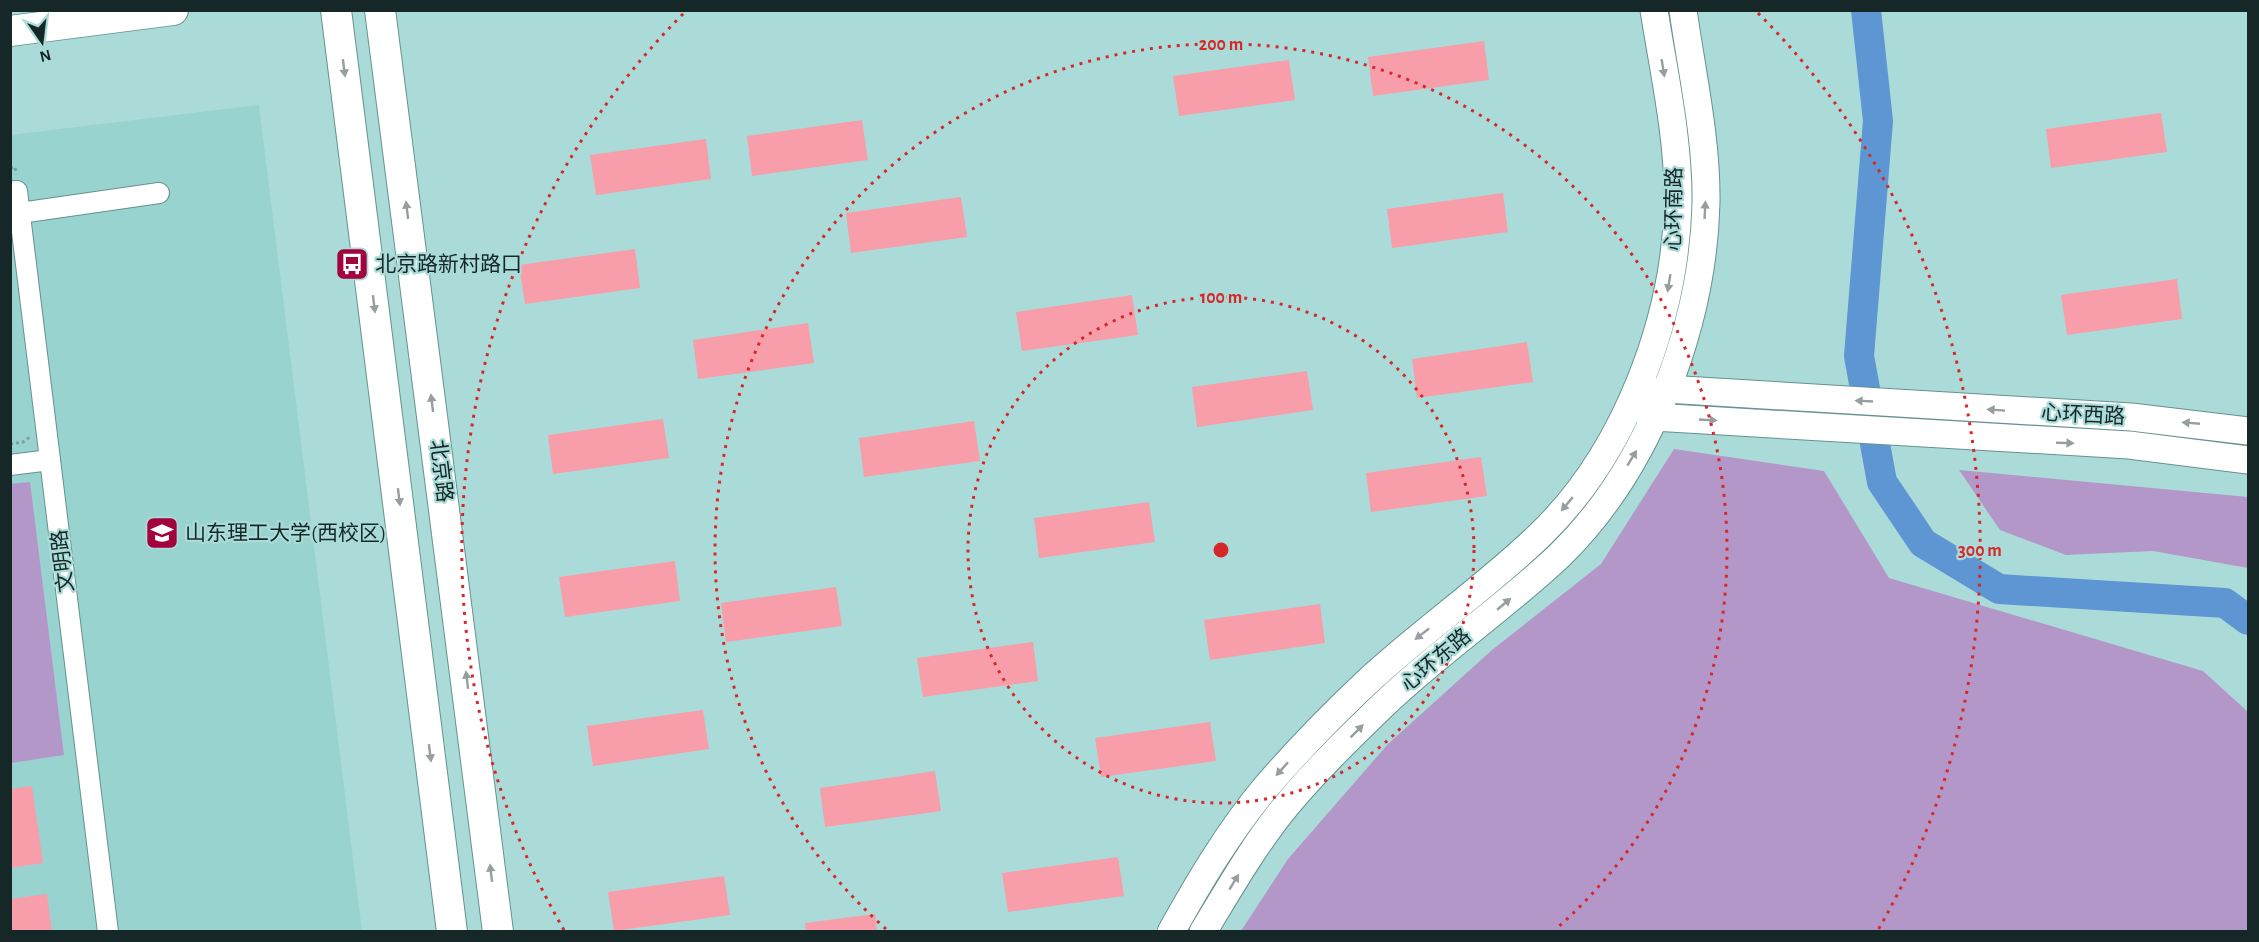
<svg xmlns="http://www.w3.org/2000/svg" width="2259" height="942" font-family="'Alegreya Sans','Noto Sans SC',sans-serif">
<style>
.built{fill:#98d3cf}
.green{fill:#b497c9}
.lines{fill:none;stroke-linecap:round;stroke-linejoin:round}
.river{stroke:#5d96d2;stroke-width:30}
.building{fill:#f79eaa}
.street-casing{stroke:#64928f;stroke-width:22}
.secondary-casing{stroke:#64928f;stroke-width:29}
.primary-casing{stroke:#64928f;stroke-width:32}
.path{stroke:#7ba29f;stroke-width:3;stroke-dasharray:3 3;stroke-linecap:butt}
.street{stroke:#fff;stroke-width:20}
.secondary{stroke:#fff;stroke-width:27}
.primary{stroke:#fff;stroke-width:30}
.oneway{fill:#969e9e}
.ring{fill:none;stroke:#d62828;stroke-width:3;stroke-dasharray:3 6}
.labels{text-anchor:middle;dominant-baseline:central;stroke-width:4.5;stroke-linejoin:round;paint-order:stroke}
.street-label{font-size:21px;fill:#152827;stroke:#abdbd8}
.poi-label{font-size:21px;fill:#152827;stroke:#abdbd8;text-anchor:start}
.centre{fill:#d62828;stroke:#abdbd8;stroke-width:3}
.ring-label{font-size:18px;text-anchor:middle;font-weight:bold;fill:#d62828;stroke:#abdbd8;stroke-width:4.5;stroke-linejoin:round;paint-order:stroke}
</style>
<rect width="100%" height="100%" fill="#abdbd8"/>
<path class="built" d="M259 105 362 931H11L10 135Z"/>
<g class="green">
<path d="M1674 449 1824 471 1889 578 2203 671 2248 712V931H1241L1288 859 1388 744 1492 650 1601 564Z"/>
<path d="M1959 470 2248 497V568L2153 551 2066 555 2000 530Z"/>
<path d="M30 482 64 755 11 763V484Z"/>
</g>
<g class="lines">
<path class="river" d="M1866 10 1878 121 1859 356 1882 482 1923 543 1999 589 2225 603 2248 620"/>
</g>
<g class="building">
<path d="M1484 41 1489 80 1373 96 1368 57Z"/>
<path d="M1289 60 1295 100 1179 116 1173 76Z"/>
<path d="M2161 113 2167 152 2051 168 2046 129Z"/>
<path d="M862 120 868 160 752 176 747 136Z"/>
<path d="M706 139 711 179 596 195 590 155Z"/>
<path d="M1503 193 1508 232 1392 248 1387 209Z"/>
<path d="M961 197 967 237 851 253 846 213Z"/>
<path d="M635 249 640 288 525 304 519 265Z"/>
<path d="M2177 279 2182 319 2067 335 2061 295Z"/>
<path d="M1132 295 1138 335 1022 351 1016 312Z"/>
<path d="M808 323 814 363 698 379 693 340Z"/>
<path d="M1527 342 1533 382 1417 398 1412 359Z"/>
<path d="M1307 371 1313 410 1197 427 1192 387Z"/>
<path d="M663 419 669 458 553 474 548 435Z"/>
<path d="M974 421 980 461 864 477 859 438Z"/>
<path d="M1481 457 1487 496 1371 512 1366 473Z"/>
<path d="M1149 502 1155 542 1039 558 1034 518Z"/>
<path d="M675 561 680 601 565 617 559 577Z"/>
<path d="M836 587 842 626 726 642 721 603Z"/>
<path d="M1320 604 1325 643 1210 660 1204 620Z"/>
<path d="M1033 642 1038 681 923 697 917 658Z"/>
<path d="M703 710 709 749 593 766 587 726Z"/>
<path d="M1210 722 1216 761 1101 777 1095 738Z"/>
<path d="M935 771 941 811 825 827 820 788Z"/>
<path d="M32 786 43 863 10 868V789Z"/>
<path d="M1118 857 1124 896 1008 912 1002 873Z"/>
<path d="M724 876 730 915 614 931 608 892Z"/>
<path d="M47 894 52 932H10V899Z"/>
<path d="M875 914 877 932H806L805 923Z"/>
</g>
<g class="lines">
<defs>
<g id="street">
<path d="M10 192 17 191 108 932"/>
<path d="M20 213 159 193"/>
<path d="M10 465 50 460"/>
</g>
<g id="secondary">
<path d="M1651 395 1666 389 2131 417 2248 431"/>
<path d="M1641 408 1653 417 2129 445 2248 460"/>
<path d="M1171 932C1199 882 1229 831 1266 787 1297 751 1331 716 1366 683 1422 631 1485 588 1540 535 1625 453 1675 321 1678 204 1679 139 1664 74 1654 10"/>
<path d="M1203 932C1229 889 1254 845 1286 806 1315 771 1349 738 1382 706 1438 652 1503 609 1560 555 1649 468 1703 326 1706 203 1707 139 1692 74 1683 10"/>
</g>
<g id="primary">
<path d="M336 10 452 932"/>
<path d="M380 10 498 932"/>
<path d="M10 31 173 10"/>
</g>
</defs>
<use href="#street" class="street-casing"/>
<use href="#secondary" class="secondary-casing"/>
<use href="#primary" class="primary-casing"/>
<g class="path">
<path d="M10 168 15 167 16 174"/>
<path d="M10 444 23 442 31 436"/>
</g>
<use href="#street" class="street"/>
<use href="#secondary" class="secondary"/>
<use href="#primary" class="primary"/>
</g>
<defs><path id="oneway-solid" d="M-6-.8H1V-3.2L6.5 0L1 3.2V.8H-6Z" transform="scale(1.5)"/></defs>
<g class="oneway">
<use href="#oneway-solid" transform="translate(344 68) rotate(83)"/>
<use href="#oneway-solid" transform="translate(1663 68) rotate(81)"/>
<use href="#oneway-solid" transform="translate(407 210) rotate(-97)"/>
<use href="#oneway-solid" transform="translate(1705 210) rotate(-87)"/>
<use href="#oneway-solid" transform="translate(1669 283) rotate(99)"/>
<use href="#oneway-solid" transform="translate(374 304) rotate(83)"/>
<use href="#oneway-solid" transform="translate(1864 401) rotate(-177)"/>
<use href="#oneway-solid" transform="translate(432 403) rotate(-97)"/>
<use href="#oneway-solid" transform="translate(1996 410) rotate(-176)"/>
<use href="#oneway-solid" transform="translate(1708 420) rotate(3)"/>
<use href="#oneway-solid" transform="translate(2191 423) rotate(-175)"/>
<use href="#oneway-solid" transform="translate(2065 443) rotate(2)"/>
<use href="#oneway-solid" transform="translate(1632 458) rotate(-59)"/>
<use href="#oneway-solid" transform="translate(399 497) rotate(83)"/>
<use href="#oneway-solid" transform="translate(1567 504) rotate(130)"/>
<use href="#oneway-solid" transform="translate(1504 604) rotate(-40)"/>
<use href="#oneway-solid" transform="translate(1422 634) rotate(142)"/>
<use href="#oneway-solid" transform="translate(467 680) rotate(-97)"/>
<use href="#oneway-solid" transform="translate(1357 731) rotate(-45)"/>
<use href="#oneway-solid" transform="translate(430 753) rotate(83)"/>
<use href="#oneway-solid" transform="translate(1282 769) rotate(132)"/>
<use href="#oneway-solid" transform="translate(491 873) rotate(-97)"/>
<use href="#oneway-solid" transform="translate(1234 882) rotate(-59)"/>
</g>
<g class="ring">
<circle cx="1221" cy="550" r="253"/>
<path d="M886 929A506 506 0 1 1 1556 929"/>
<path d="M564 930A759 759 0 0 1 684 13M1758 13A759 759 0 0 1 1878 930"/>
</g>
<defs>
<symbol id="bus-square" viewBox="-11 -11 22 22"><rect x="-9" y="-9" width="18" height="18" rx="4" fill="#a1033d" stroke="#abdbd8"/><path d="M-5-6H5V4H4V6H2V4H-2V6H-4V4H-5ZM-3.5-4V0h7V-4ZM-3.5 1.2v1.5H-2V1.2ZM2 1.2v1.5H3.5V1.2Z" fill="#fff"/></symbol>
<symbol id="university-square" viewBox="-11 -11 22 22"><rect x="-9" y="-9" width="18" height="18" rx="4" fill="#a1033d" stroke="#abdbd8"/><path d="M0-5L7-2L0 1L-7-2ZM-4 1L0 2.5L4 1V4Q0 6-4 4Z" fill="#fff"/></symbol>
</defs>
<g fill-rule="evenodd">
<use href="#bus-square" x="333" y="245" width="38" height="38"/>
<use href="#university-square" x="143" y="514" width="38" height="38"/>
</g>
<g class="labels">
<g class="street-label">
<text transform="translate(1674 209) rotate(-89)">心环南路</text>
<text transform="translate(2083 415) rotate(3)">心环西路</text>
<text transform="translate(441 471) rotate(83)">北京路</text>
<text transform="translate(63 561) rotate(-97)">文明路</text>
<text transform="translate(1436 660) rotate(-40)">心环东路</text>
</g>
<g class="poi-label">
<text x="375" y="264">北京路新村路口</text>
<text x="185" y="533">山东理工大学(西校区)</text>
</g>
</g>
<circle cx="1221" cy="550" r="9" class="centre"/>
<g class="ring-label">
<text x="1221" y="50">200 m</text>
<text x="1221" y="303">100 m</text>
<text x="1980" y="556">300 m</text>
</g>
<rect width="2259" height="942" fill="none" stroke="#152827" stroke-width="24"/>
<g transform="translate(42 42) rotate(166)" stroke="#abdbd8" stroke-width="4.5" paint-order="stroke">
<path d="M0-4.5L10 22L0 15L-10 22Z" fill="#152827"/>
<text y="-9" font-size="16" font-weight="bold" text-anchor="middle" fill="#152827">N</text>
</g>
</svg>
